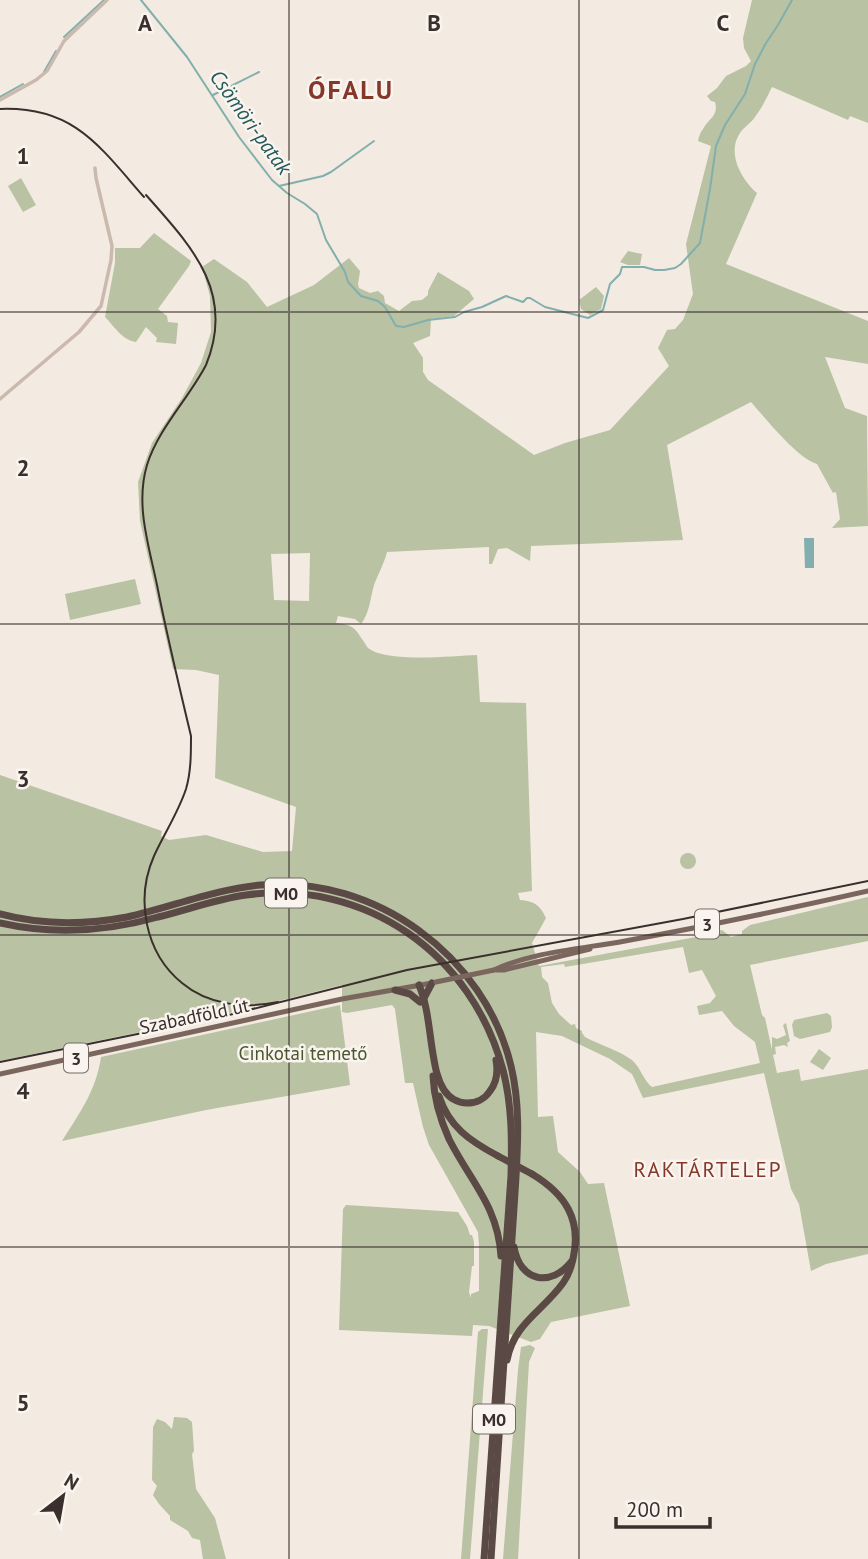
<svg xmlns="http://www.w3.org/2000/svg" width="868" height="1559" font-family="'PT Sans',sans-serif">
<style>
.green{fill:#b9c2a2;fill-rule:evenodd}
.water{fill:#82afad}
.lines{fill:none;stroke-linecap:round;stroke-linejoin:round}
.stream{stroke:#82afad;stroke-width:2}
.minor{stroke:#cbb9ae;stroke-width:3.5}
.major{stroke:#7b665e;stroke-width:5}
.highway{stroke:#5a4944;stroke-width:7}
.tram{stroke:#3a2f2c;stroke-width:2}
.major-bridge{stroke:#7b665e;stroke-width:5}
.highway-bridge{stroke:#5a4944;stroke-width:7}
.grid{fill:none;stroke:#3a2f2c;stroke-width:2;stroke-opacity:0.55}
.labels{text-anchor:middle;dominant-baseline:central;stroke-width:5;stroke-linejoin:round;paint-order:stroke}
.shield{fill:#faf4ef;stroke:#746a66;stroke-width:2}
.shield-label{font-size:18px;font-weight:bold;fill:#3a2f2c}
.street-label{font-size:19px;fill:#3a2f2c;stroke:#faf4ef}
.park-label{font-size:19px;fill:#4c5731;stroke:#faf4ef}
.water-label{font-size:21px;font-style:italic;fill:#235a5a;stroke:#faf4ef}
.neighbourhood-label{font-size:21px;letter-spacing:2px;fill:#853829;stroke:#faf4ef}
.district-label{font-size:26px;font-weight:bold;letter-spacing:2px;fill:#853829;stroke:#faf4ef}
.grid-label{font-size:23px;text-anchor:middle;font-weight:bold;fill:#3a2f2c;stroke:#faf4ef;stroke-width:5;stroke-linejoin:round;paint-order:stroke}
</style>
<rect width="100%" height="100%" fill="#f3eae2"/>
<g class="green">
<path d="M752 0H868V123L850 116 848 120 772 87C767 97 762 108 755 117 751 123 744 127 740 133 726 153 742 180 757 193L726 264 868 321V364L825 357 845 408 867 416 868 526 832 528 840 519 836 492 833 493 817 464C797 458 766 419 751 402L667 445 683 540 531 546 530 561 507 548 498 549 492 564H489V547L387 552C384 564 378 574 374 585 370 599 370 612 361 624L355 619 338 616 336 623C351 625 354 626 362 639 363 640 367 647 368 648 387 663 452 656 477 655L480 702 526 703 532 891 518 893 520 900C534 901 540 905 546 918L532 943 539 966 696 937V934L722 930 731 937 742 934V931L750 925 868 897V941L750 965 762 1015 765 1018 772 1050V1037L777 1039 786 1035 783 1025 786 1023 790 1041 787 1043 788 1047 784 1045 775 1047 776 1054 773 1055 777 1073 799 1069 801 1081 868 1069V1254L826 1264 811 1271 799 1204 791 1189 764 1073 643 1098 632 1074 610 1059 562 1036 536 1032 538 1117 553 1116 558 1152 580 1172 588 1184 604 1183 630 1306 551 1322 540 1339 531 1342 489 1326 473 1325 472 1336 339 1330 343 1209 346 1205 458 1212 467 1226 470 1235H472L474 1242V1266H472L469 1292 471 1298V1294L479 1291V1245L478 1232 429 1145 423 1127 413 1083H405L395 1009 392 1005 347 1013 342 1012V985L267 1004 244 1005 242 1008 238 1011C159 1029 79 1044 0 1061V775L162 831 161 836 169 840 206 835 263 852 292 851 296 807 215 778 219 675 196 670 173 669 140 521 138 482 152 443 182 398 201 363 211 332 210 296 202 267 214 259 247 282 267 307 314 285 349 258 360 271 358 284 359 288 370 293 378 291 384 296 385 303 399 311 412 301 422 300 428 295V291L438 272 469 291 474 299 454 316 431 319 430 336 413 343 423 358V372L428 380 534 455 565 443 610 430 669 366 658 348 667 330 675 329 683 320 693 294 686 244 711 146 698 141C699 136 700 133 703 129 709 118 719 116 715 102L711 101 707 96 717 88 726 76 746 66 751 61 744 48 743 38ZM310 553 309 601 274 600 271 554ZM683 947 689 973 702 970 716 996 710 1003 697 1006 699 1015 722 1011 734 1026 755 1042 760 1063 652 1087C643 1080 641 1068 632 1060 618 1050 600 1045 585 1037L582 1033V1031L576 1028 575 1024 571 1025 559 1014 552 1003 548 983 542 977 541 967 564 964 565 967Z"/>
<path d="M21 178 36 205 23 212 8 186Z"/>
<path d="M154 233 191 261 189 266 158 309 167 316 168 322 178 323 176 344 156 342 157 338 146 327 136 342C122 340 114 326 105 317L115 263V248H140Z"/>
<path d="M628 251 642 254 640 265H628L620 262Z"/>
<path d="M596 287 604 296 601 309 590 315 581 309 579 300Z"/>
<path d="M135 579 141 604 70 620 65 594Z"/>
<circle cx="688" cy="861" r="8"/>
<path d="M340 1005 350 1085 206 1110 62 1141C80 1112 96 1091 101 1057Z"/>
<path d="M827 1013 831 1016 832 1027 830 1032 800 1039 794 1036 792 1025 794 1020Z"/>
<path d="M819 1049 831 1058 823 1070 810 1062Z"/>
<path d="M482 1329H488L470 1559H461L478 1332Z"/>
<path d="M530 1345 535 1348 529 1362 518 1559H503L518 1370 521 1347Z"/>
<path d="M174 1417 187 1418 192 1422 194 1451 192 1454 196 1489 215 1518 226 1559H203L200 1540 192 1538 188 1531 170 1520V1516L159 1504 153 1495 157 1486 152 1480 153 1427 157 1419 165 1422 172 1429Z"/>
</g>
<path class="water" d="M804 538H814V568H805Z"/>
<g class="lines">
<g class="stream">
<path d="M141 0 187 57 239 137 272 180 287 193 305 204 317 214 326 240 345 272 348 282 361 296 378 301 385 307 396 326 404 327 428 320 455 317 464 312 482 307 506 296 523 302 527 298H530L545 307 588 318 603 310 610 284 620 274 622 267H644L655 270H664L675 268 681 264 700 243 710 189 716 146 725 125 745 94 755 64 766 43 778 25 792 0"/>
<path d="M64 37 104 0"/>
<path d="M44 72 56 51"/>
<path d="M213 95 259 72"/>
<path d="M0 97 23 84"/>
<path d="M279 186 323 176 331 172 374 141"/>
</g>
<g class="minor">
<path d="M0 100 36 80 47 71 64 41 107 0"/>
<path d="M0 399 79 332 101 306 111 260 112 246 96 178 95 168"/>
</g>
<g class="major">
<path d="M494 970C535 951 582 949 625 941 707 926 788 909 868 891"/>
<path d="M497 970H504L590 949"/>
<path d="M0 1074 342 999 432 983"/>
</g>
<g class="highway">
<path d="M0 914C41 925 85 925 127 917 172 907 215 889 261 885 375 875 485 956 511 1066 520 1103 518 1140 516 1177L491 1559"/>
<path d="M0 923C53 935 105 932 158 917 187 910 216 899 246 895 366 879 472 954 503 1070 512 1105 512 1140 511 1176L484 1559"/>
<path d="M419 985C428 1006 429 1031 433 1054 435 1066 437 1079 444 1090 449 1098 458 1103 467 1103 476 1103 485 1099 490 1091 497 1082 498 1071 496 1060"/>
<path d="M395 990 410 994 420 1002"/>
<path d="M424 998 432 983"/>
<path d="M433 1076C434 1098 440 1119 449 1139 470 1181 498 1206 501 1256"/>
<path d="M439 1096C449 1127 470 1141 498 1156"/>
<path d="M514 1247C520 1282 551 1288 572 1261"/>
<path d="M507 1360C514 1323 543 1311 563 1283 569 1275 571 1268 573 1259 582 1219 565 1194 532 1174"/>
</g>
<g class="tram">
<path d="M0 109C74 106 100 147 144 197"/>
<path d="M146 195C191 246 236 292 206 365 189 398 158 429 147 465 135 505 149 546 157 585 167 636 179 686 191 736 191 754 191 772 186 789 178 813 164 834 154 856 135 899 145 953 182 983 208 1005 245 1009 278 1002"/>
<path d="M0 1062 221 1017 407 970 683 919 868 881"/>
</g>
<path class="major-bridge" d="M436 982 494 970"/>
<path class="highway-bridge" d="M498 1156 532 1174"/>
</g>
<path class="grid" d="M289 0V1559M579 0V1559M0 312H868M0 624H868M0 935H868M0 1247H868"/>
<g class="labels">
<g class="shield">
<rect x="265" y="878.5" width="42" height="29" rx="5"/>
<rect x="695" y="909.5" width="24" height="29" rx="5"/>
<rect x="64" y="1043.5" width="24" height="29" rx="5"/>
<rect x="473" y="1404.5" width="42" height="29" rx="5"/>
</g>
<g class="shield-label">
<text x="286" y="893">M0</text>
<text x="707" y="924">3</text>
<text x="76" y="1058">3</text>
<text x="494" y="1419">M0</text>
</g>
<g class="street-label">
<text transform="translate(194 1016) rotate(-12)">Szabadföld út</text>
</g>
<g class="park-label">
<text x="303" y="1053">Cinkotai temető</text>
</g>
<g class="water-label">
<text transform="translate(251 122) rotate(54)">Csömöri-patak</text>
</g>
<g class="neighbourhood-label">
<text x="708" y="1169">RAKTÁRTELEP</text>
</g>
<g class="district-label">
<text x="351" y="89">ÓFALU</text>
</g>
</g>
<g class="grid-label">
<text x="145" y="31">A</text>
<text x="434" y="31">B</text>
<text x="723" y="31">C</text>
<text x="23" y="164">1</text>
<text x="23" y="476">2</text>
<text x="23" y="787">3</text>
<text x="23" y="1099">4</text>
<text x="23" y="1411">5</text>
</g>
<g transform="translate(63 1496) rotate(31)" stroke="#faf4ef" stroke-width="5" paint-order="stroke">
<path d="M0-5L12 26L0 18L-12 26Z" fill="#3a2f2c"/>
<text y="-10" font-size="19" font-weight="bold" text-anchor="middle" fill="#3a2f2c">N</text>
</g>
<path d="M616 1517v10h94v-10" fill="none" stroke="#3a2f2c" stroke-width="3.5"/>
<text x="626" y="1517" font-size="21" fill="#3a2f2c" stroke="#faf4ef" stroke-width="5" paint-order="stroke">200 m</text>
</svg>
